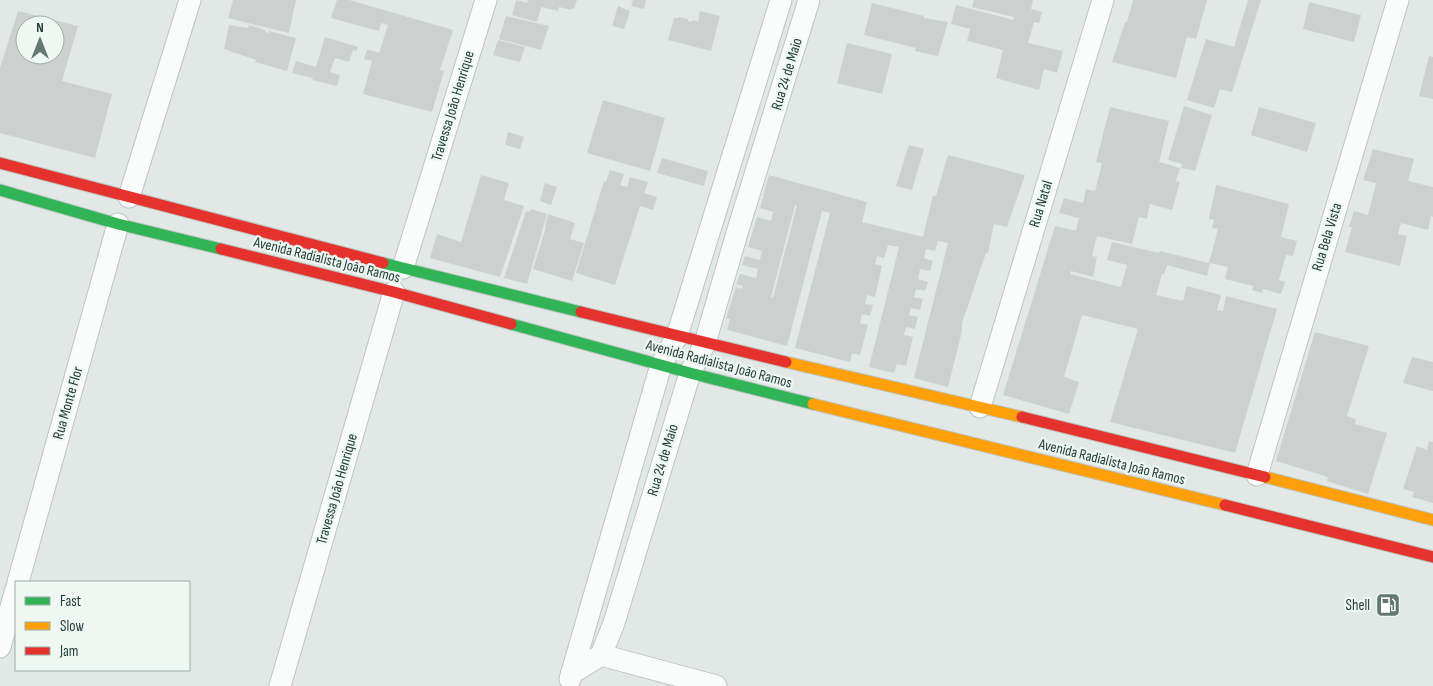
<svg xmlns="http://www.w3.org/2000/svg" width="1433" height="686" font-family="'Sofia Sans Condensed',sans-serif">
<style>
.building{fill:#ccd1cf;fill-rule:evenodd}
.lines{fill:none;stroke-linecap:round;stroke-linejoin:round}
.street-casing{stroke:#bec5c2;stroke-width:23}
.fast-casing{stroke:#bbc5c1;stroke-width:13}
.slow-casing{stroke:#bbc5c1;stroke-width:13}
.jam-casing{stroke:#bbc5c1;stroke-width:13}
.street{stroke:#fafcfb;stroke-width:21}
.fast{stroke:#30b455;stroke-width:11}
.slow{stroke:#ff9f0a;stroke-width:11}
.jam{stroke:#e5322d;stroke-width:11}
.labels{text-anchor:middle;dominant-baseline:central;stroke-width:4.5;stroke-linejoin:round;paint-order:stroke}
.street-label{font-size:15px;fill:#1f3b34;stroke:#eff7f3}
.poi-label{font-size:15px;fill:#1f3b34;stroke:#eff7f3;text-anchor:end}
</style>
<rect width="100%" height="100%" fill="#e1e8e5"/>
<g class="building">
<path d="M233 0H296L289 33 228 18Z"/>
<path d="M337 0H349L453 30 440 70 444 71 432 112 363 94 372 61 364 59 367 49 379 53 388 25 381 23 379 31 331 18Z"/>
<path d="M516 0 527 3 528 0H577L574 9 572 8 571 10 559 7 558 11 541 7 537 22 512 15Z"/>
<path d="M633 0H646L644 9 631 6Z"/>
<path d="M974 0H1033L1031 9 1042 12 1039 23 1034 22 1028 43 1063 51 1057 73 1044 69 1039 90 996 78 1003 50 967 41 970 29 951 24 956 5 1013 20 1014 17 972 7Z"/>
<path d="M1133 0H1207L1196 39 1187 37 1176 78 1112 62 1125 22H1127Z"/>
<path d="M1248 0H1261L1232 92 1220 89 1214 108 1187 100 1206 39 1234 47Z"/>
<path d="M1309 2 1361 15 1354 42 1303 29Z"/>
<path d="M872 3 924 16V18L948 22 938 56 915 51 916 48 864 35Z"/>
<path d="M618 6 630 11 624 29 612 26Z"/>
<path d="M18 11 78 26 62 81 112 94 95 158 0 133V68ZM25 25H55V55H25Z"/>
<path d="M700 11 720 16 711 51 668 40 674 18H678L679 17 688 19V21L692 22 693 20 698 22Z"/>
<path d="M506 16 549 26 541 50 499 39Z"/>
<path d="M229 25 248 28 249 25 265 30V32L268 33 269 31 296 38 287 71 255 62 256 60 224 49Z"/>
<path d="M325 37 358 47 357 51 353 50 349 62 335 58 330 72 340 75 337 86 312 80 313 78 292 73 296 61 316 67Z"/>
<path d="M498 40 525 47 520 62 493 55Z"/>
<path d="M847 43 892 54 882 94 837 83Z"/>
<path d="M1429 56 1433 57V99L1419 96Z"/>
<path d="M603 100 665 118 650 171 587 153Z"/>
<path d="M1184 106 1212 115 1195 171 1181 168 1182 164 1168 160Z"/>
<path d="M1110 107 1169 121 1159 162 1180 168 1176 181 1180 182 1172 210 1150 204 1147 219 1139 217 1132 244 1097 236 1092 256 1097 257 1093 277 1071 271 1070 274 1121 287 1127 265 1107 260 1112 242 1159 253 1160 251 1209 263 1218 229 1212 228 1214 220 1209 219 1216 185 1289 204 1281 237 1297 241 1293 256 1286 255 1279 280 1285 282 1281 294 1263 289 1262 293 1252 290 1253 286 1225 279 1228 267 1210 263 1207 276 1167 265 1164 274H1162L1156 295 1183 301 1187 286 1221 295 1217 310 1223 311 1226 296 1277 309 1235 453 1110 422 1138 329 1082 315 1064 377 1079 382 1069 414 1003 395 1055 226 1076 231 1079 218 1059 213 1064 198 1083 203 1086 189 1095 191 1102 163 1096 162Z"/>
<path d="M1259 107 1316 123 1307 152 1251 135Z"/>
<path d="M508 132 524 137 520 149 505 145Z"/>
<path d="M909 145 924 149 912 190 896 186Z"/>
<path d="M1373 149 1414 159 1408 181 1433 187V217L1431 216 1428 230 1401 223 1398 234 1407 236 1400 266 1345 252 1352 227H1349L1354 211 1368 215 1376 183 1363 180Z"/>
<path d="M948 155 1025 175 1007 227 994 224 988 253H986L962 323V331L948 387 914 378 948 243 938 241 935 251 926 249 924 258 933 261 930 271 920 269 918 279 928 282 925 291 916 289 914 297 923 299 920 310 911 308 909 315 918 317 915 329 906 327 904 335 913 337 906 366 897 364 894 373 869 367 899 247 888 245 884 258 877 256 875 264 882 266 875 297 867 295 865 304 873 305 870 316 862 314 860 323 868 325 860 355 852 353 850 362 795 348 830 213 822 211 787 346 727 330 730 319H726L736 287 742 289 743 286 736 284 740 274 756 278 758 269 742 265 745 256 760 260 762 251 748 247 757 217 771 221 773 212 760 208 769 175 867 202 862 222 923 237 933 195 936 196ZM795 205H797L773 298 771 297Z"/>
<path d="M662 158 708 171 704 186 657 173Z"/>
<path d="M610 170 624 174 620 185 627 187 630 177 648 182 644 193 657 197 653 210 640 206 615 285 576 273 604 181 606 182Z"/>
<path d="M481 175 509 183 504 200 524 206 500 277 430 258 437 234 461 242Z"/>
<path d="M545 183 557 187 551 205 540 201Z"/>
<path d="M531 209 547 214 527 284 504 278 526 211 530 212Z"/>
<path d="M548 214 575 223 570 239 584 243 572 281 533 269 546 227H545Z"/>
<path d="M1315 332 1369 346 1347 416 1356 419 1355 424 1387 433 1368 494 1327 481 1328 477 1276 461Z"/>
<path d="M1412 357 1433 362V391L1403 383Z"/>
<path d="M1429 441 1433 442V503L1412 497 1414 492 1403 489 1417 446 1427 450Z"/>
</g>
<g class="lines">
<defs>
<g id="street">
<path d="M129 197 190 0"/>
<path d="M403 268 486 0"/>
<path d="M980 407 1103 0"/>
<path d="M1257 475 1398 0"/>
<path d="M18 582 118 224"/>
<path d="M0 647 16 589"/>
<path d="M601 655 716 686"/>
<path d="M572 673 601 655 614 623 690 373 705 343 737 233 809 0"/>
<path d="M570 679 661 365 677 336 781 0"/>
<path d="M280 686 394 292"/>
</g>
<g id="fast">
<path d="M0 190 118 224 221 249"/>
<path d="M383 263 581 312"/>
<path d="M511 324 690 373 813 404"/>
</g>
<g id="slow">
<path d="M786 362 1022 417"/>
<path d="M813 404 1225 505"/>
<path d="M1265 477 1433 520"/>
</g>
<g id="jam">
<path d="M0 163 383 263"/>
<path d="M221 249 394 292 511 324"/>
<path d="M581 312 786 362"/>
<path d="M1022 417 1265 477"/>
<path d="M1225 505 1433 557"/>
</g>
</defs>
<use href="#street" class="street-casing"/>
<use href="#fast" class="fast-casing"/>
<use href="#slow" class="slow-casing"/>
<use href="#jam" class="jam-casing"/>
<use href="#street" class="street"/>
<use href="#fast" class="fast"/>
<use href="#slow" class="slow"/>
<use href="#jam" class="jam"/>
</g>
<defs>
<symbol id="fuel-square" viewBox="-11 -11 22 22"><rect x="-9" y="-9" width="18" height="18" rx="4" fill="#637872" stroke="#eff7f3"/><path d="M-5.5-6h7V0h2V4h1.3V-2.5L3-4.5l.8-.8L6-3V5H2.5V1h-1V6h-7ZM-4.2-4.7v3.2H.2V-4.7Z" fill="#fff"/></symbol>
</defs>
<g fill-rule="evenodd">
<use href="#fuel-square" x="1374" y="591" width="28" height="28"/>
</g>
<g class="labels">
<g class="street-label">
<text transform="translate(787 74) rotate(-73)">Rua 24 de Maio</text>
<text transform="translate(453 106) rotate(-73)">Travessa João Henrique</text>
<text transform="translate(1041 204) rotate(-73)">Rua Natal</text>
<text transform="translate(1327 237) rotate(-73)">Rua Bela Vista</text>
<text transform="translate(327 260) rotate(14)">Avenida Radialista João Ramos</text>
<text transform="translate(719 364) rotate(15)">Avenida Radialista João Ramos</text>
<text transform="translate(68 403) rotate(-74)">Rua Monte Flor</text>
<text transform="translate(663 460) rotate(-73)">Rua 24 de Maio</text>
<text transform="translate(1112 462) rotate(14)">Avenida Radialista João Ramos</text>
<text transform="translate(337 489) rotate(-74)">Travessa João Henrique</text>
</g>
<g class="poi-label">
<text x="1370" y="605">Shell</text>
</g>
</g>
<rect x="15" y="581" width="175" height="90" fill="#eff7f3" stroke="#9caca7"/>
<rect x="25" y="597" width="25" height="8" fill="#30b455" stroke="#9caca7"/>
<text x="60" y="606" font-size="15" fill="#1f3b34">Fast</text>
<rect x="25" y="622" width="25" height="8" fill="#ff9f0a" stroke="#9caca7"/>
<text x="60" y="631" font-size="15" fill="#1f3b34">Slow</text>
<rect x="25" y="647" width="25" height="8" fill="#e5322d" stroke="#9caca7"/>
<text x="60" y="656" font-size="15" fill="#1f3b34">Jam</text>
<g transform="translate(40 40)"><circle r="24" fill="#eff7f3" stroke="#9caca7"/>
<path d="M0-4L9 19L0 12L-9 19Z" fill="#637872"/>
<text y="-8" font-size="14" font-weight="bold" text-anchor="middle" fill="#1f3b34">N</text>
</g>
</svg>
